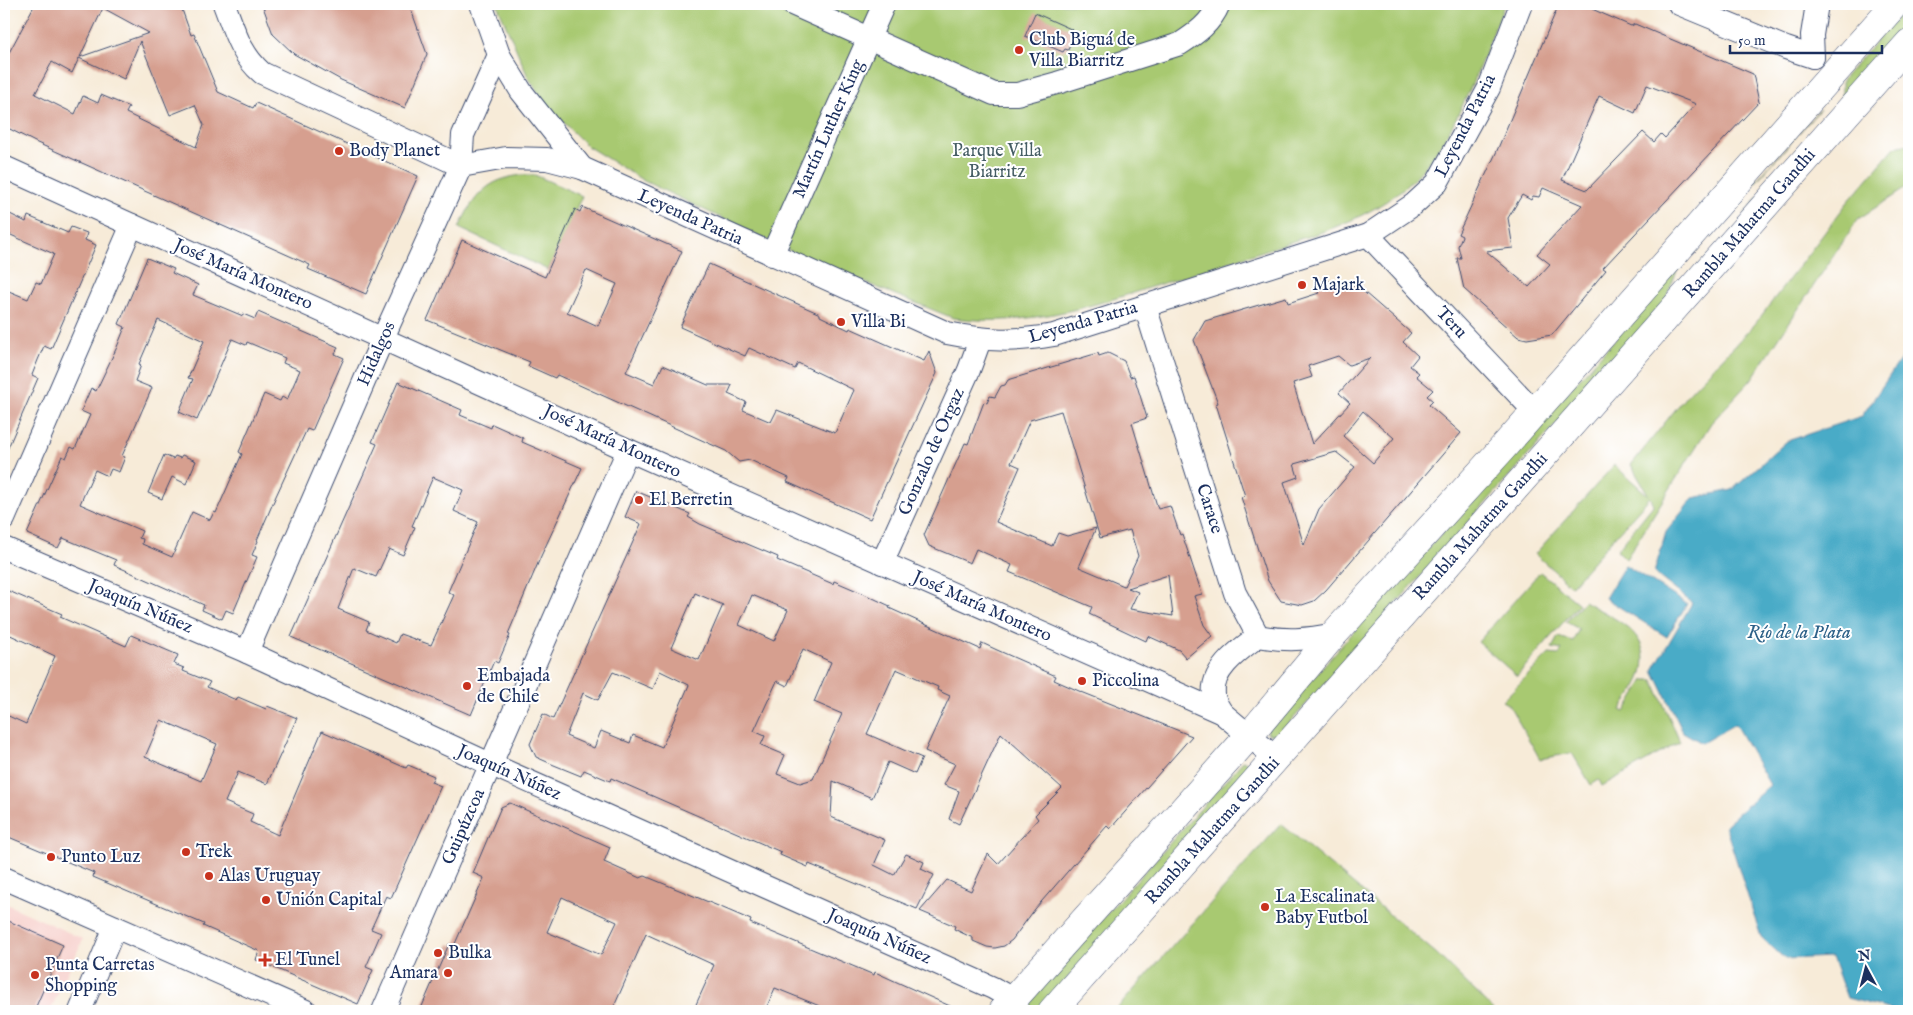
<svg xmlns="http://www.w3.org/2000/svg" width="1913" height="1015" font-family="'IM FELL English',serif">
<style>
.built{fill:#f7d0cc}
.green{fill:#a8c971;stroke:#627c68}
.water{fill:#48abc7;stroke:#326d92}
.building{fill:#d69f8f;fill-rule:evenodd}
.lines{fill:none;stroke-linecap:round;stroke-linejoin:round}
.street-casing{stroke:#3c4b70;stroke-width:24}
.primary-casing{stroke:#3c4b70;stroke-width:29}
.street{stroke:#fff;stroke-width:22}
.primary{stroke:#fff;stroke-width:28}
.poi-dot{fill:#c8321e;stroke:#fff;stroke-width:2}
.labels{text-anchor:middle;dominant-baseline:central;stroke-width:4;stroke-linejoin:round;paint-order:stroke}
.poi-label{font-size:18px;fill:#1b2f5e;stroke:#fff;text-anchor:start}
.street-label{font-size:18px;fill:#1b2f5e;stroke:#fff}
.park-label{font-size:18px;fill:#455d64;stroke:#fff}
.water-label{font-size:19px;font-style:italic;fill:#2d6188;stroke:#fff}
</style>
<rect width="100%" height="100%" fill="#fff"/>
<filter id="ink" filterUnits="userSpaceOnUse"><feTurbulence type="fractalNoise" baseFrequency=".02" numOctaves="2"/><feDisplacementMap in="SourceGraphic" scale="10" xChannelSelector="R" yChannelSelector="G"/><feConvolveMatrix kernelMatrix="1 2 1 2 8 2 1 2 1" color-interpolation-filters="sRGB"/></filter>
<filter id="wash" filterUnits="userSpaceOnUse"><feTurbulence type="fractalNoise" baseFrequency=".0096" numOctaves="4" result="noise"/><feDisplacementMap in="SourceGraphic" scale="20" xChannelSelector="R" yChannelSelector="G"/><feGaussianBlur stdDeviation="1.12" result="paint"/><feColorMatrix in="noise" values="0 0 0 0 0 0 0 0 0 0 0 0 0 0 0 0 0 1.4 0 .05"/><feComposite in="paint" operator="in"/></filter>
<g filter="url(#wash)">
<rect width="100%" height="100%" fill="#f7ebd8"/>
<path class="built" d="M4 903 83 939 50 1011H4Z"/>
<g class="green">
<path d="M497 4H1505C1480 62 1455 145 1405 187 1381 208 1352 221 1322 232 1272 248 1223 264 1173 280 1099 304 1032 328 953 318L809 260 644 181 587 146 546 105 528 77Z"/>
<path d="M1909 4V29L1744 214 1842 98V80Z"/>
<path d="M1820 109 1677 271 1664 303 1277 737 1267 733 1268 728Z"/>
<path d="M1909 144V186L1858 219 1751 380 1711 423 1626 559 1617 550 1654 504 1650 497 1571 586 1535 554 1614 465 1649 496 1631 465 1687 395 1755 324 1847 203 1895 147Z"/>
<path d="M522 175H535L582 196 548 270 459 228C473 197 486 179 522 175Z"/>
<path d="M1540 572 1579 604 1517 676 1478 642Z"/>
<path d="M1584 601C1615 620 1655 632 1641 676 1637 688 1627 699 1621 710L1625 712 1644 680H1653L1680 742 1602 786 1599 780 1591 785 1572 753 1540 759 1509 705 1502 701 1549 654 1559 655 1562 650 1552 648 1558 637 1573 641 1579 629 1566 622Z"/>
<path d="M1243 761 1254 765 1039 1011H1020Z"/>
<path d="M1281 824 1437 954 1495 1011H1115Z"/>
</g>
<g class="water">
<path d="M1909 347V1011H1897L1847 998 1832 957 1785 959 1761 937 1725 825 1770 785 1735 724 1702 743 1683 732 1653 670 1692 603 1654 573 1666 532 1693 498 1732 490 1787 441 1862 416Z"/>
<path d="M1625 565 1687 604 1667 637 1605 598Z"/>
</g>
<g id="blocks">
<g class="building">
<path d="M35 4H180L191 35 194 34 218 92 253 108 256 103 418 176 366 294 308 269 310 265 35 142 4 126V62ZM103 8 149 33 80 57ZM140 41 170 115 195 105 204 125 196 147 126 113 129 107 101 95 98 103 83 96 75 114 35 94 52 62 72 73 79 58 124 79Z"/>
<path d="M262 4H409L427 54 405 108 341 80 294 54 273 34Z"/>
<path d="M1559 4H1594L1592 9 1631 26 1635 24 1753 74 1759 102 1603 268 1606 270 1552 335 1527 339 1518 337 1464 289 1457 258H1461L1458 246 1462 236 1458 234 1496 153ZM1647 85 1696 104 1665 138 1661 134 1654 142 1643 132 1587 190 1562 180 1599 96 1635 113ZM1543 188 1582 205 1537 254 1550 264 1529 287 1486 251 1513 248 1508 218 1522 195 1531 200 1533 196 1539 197Z"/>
<path d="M1035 13 1073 30 1071 34 1074 35 1068 50 1065 49 1063 52 1025 36Z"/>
<path d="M582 207 682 251 626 372 654 384 663 365 708 385H732L728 394 746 402 743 410 771 422 777 410 835 433 854 390 798 363 795 369 749 348 745 356 680 327 709 264 820 314V316L849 330 850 328 924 361 929 351 937 373 870 519 787 482 789 478 750 460 739 462 726 451 557 375 555 378 528 366 530 362 427 320 462 240 545 277 575 209 580 212ZM586 270 617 284 598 326 567 312Z"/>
<path d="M4 211 26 222 28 216 68 233 71 227 87 233 85 240 96 245 51 349 44 346 38 360 32 375 38 378 4 457V289L28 299 36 282 41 284 54 254 4 232Z"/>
<path d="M147 258 174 269 172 273 198 285 193 295 243 316V314L255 319 258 312 338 347 335 354 344 358 312 431 307 429 276 496 257 540 258 541 252 555 257 557 233 613 226 610 222 619 202 610 204 605 114 565 116 560 63 538 58 548 27 534 62 456 66 458 71 447 75 449 90 415 81 411 91 388 96 391 117 347 125 327 119 324ZM158 320 204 341 188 378 193 379 179 412 197 420 232 339 246 345 247 342 285 358 283 363 300 370 287 400 282 397 280 401 264 394 239 452 242 454 216 513 214 512 210 520 192 512 172 557 142 544 143 539 139 538 142 531 80 504 95 470 108 476 111 469 119 472 125 457 122 456 152 388 135 381 141 365 139 364Z"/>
<path d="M1328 281 1357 286 1411 333 1403 342 1418 356 1410 366 1419 373 1416 376 1433 390 1427 396 1433 401 1429 405 1461 433 1326 590 1314 601 1302 605 1281 601 1268 581 1241 497 1245 496 1216 404 1218 403 1194 340 1205 321 1286 297 1288 303 1319 293 1315 285ZM1338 356 1349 365 1370 358 1339 393 1350 403 1312 444 1293 383 1312 377 1308 366ZM1363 411 1394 438 1373 463 1343 436ZM1336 452 1355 467 1319 509 1304 545 1284 482 1298 477 1294 464Z"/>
<path d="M1098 353 1099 356 1108 353 1124 361 1130 377 1134 376 1147 418 1132 423 1158 509 1170 506 1180 535 1182 534 1202 594 1194 596 1204 625 1212 636 1186 658 1179 650 1148 636 1146 641 1089 614 1092 607 1009 572 1012 565 976 549 970 563 929 546 924 535 965 443 968 444 984 402 987 403 990 396 995 397 1001 386 1005 385 1008 380ZM1061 411 1100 538 1130 530 1138 556 1124 586 1079 567 1096 528 1067 536 1058 533 1052 546 996 522 1020 467 1011 463 1030 420ZM1168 575 1173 616 1130 609 1138 592 1128 588Z"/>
<path d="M398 382 462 410 460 415 491 428 492 424 523 438 522 442 582 468 541 556 508 634 510 635 498 663 494 661 471 715 291 637 377 444 372 442ZM433 477 463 490 454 511 478 522 448 592 454 595 431 645 400 634 396 643 366 630 369 622 338 609 354 568 376 577 389 549 403 555 415 527 412 526Z"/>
<path d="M164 455 173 459 175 456 180 458 182 455 196 461 186 484 172 477 162 499 148 493Z"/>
<path d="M636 491 690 514 688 517 700 524 778 557 777 560 833 584 834 581 862 593 890 606 889 608 980 649 982 643 997 650 1056 676 1054 680 1079 691 1192 736 1110 829 1107 826 1035 909 1012 940 1004 946 995 948 987 947 973 941V938L954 929 955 926 920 911 947 880 971 891 988 854 998 864 1038 819 1035 815 1062 788 1001 733 959 824 949 819 959 791 944 785 955 764 925 751 950 696 937 690 938 687 896 669 867 734 922 758 915 774 888 762 872 798 833 781 831 817 885 840 874 865 894 875 906 854 924 862 921 869 934 875 917 909 809 864 808 867 780 855 781 852 611 778 610 781 584 770 581 776 554 765 536 757 530 744 543 714 553 719 641 524 625 517ZM695 593 723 605 699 660 671 648ZM752 595 788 610 774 641 739 625ZM803 649 831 662 814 702 842 714 813 779 800 783 777 774 785 755 761 745 765 736 754 731 777 681 787 686ZM660 671 689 685 662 747 633 735 630 743 601 731 594 748 566 736 583 693 598 700 613 672 653 689Z"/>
<path d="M4 589 62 614 60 617 126 646 131 635 178 655 174 664 184 668 183 671 210 682 207 687 236 700 238 697 266 709 267 706 297 718 267 784 238 772 225 802 253 814 250 822 278 835 322 731 406 768 408 765 434 776 431 782 441 786 391 898 386 896 371 929 381 933 366 967 373 970 358 1004 256 960 259 951 203 926 204 924 93 877 94 873 4 835V714L26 724 55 656 4 632ZM161 720 217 744 201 781 145 757Z"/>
<path d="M510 803 610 847 604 862 640 878 645 876 723 908 751 920 750 923 874 975 875 972 899 983 961 1011H832L775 988 765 1011H693L714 965 646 934 612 1011H420L449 944 454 946 484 878 473 873 501 807ZM562 897 617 922 601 955 547 932Z"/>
<path d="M4 919 63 945 34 1011H4Z"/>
</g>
</g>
</g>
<g filter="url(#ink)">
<use href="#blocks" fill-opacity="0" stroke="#3c4b70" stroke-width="1"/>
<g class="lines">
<defs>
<g id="street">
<path d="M224 4C234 30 240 54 262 73L461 166 506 158 547 159 582 168"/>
<path d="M481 4 499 55 521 91 582 168 947 333C987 341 1014 342 1054 335L1368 235 1413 205 1437 183 1489 88 1521 4"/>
<path d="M792 4 994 94H1017L1057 83 1180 44C1197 33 1211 23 1219 4"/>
<path d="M1679 4 1786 48 1813 57"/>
<path d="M1813 57 1812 35 1817 4"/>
<path d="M4 167 628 450 1222 713 1277 759"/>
<path d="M1368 235 1534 411"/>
<path d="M772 255 884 4"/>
<path d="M1145 306 1235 593 1258 636C1285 641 1307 640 1334 634"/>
<path d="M4 519 132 225"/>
<path d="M4 548 247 652 492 765 993 988 1014 1000"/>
<path d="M882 563 969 370 980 340"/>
<path d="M247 652 383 338 461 166 463 135 499 55"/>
<path d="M1222 713C1219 708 1214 701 1214 695 1210 670 1241 649 1258 636"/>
<path d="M4 878 306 1011"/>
<path d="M80 1011 115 927"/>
<path d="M383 1011 628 450"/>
</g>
<g id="primary">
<path d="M1003 1011 1249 736 1334 634 1500 451 1895 4"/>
<path d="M1052 1011 1909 43"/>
</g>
</defs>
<use href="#street" class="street-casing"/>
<use href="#primary" class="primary-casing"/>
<use href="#street" class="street"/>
<use href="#primary" class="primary"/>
</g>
</g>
<g class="poi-dot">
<circle cx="1019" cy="50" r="5"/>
<circle cx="339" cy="151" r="5"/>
<circle cx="1302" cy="285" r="5"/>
<circle cx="841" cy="322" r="5"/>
<circle cx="639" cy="500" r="5"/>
<circle cx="1082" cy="681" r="5"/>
<circle cx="467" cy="686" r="5"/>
<circle cx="186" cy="852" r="5"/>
<circle cx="51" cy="857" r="5"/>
<circle cx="209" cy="876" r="5"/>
<circle cx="266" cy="900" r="5"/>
<circle cx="1265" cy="907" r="5"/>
<circle cx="438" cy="953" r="5"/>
<path d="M262.5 952.5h5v5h5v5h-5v5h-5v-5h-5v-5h5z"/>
<circle cx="448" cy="973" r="5"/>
<circle cx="35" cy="975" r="5"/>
</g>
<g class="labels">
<g class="poi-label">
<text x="1029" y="40">Club Biguá de<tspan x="1029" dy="21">Villa Biarritz</tspan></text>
<text x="349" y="151">Body Planet</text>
<text x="1312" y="285">Majark</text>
<text x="851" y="322">Villa Bi</text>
<text x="649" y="500">El Berretin</text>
<text x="477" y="676">Embajada<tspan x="477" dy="21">de Chile</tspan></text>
<text x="1092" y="681">Piccolina</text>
<text x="196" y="852">Trek</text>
<text x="61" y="857">Punto Luz</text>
<text x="219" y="876">Alas Uruguay</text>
<text x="1275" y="897">La Escalinata<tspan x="1275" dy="21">Baby Futbol</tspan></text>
<text x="276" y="900">Unión Capital</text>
<text x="448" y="953">Bulka</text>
<text x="275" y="960">El Tunel</text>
<text x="45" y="965">Punta Carretas<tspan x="45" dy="21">Shopping</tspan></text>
<text x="438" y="973" text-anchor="end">Amara</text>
</g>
<g class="street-label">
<text transform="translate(1466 126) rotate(-63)">Leyenda Patria</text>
<text transform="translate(829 129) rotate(-66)">Martín Luther King</text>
<text transform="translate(690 218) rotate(24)">Leyenda Patria</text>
<text transform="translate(1750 224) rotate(-49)">Rambla Mahatma Gandhi</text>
<text transform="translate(243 275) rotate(24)">José María Montero</text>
<text transform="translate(1083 323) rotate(-16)">Leyenda Patria</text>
<text transform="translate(1451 323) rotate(47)">Teru</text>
<text transform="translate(377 354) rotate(-66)">Hidalgos</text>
<text transform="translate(612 442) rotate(25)">José María Montero</text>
<text transform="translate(932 452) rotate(-66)">Gonzalo de Orgaz</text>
<text transform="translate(1209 509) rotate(72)">Carace</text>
<text transform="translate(1481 527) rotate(-48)">Rambla Mahatma Gandhi</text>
<text transform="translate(140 607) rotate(23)">Joaquín Núñez</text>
<text transform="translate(982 607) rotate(24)">José María Montero</text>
<text transform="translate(509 773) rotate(24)">Joaquín Núñez</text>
<text transform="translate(464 827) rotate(-66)">Guipúzcoa</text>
<text transform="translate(1213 831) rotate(-48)">Rambla Mahatma Gandhi</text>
<text transform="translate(879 937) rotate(24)">Joaquín Núñez</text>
</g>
<g class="park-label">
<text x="997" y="151">Parque Villa<tspan x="997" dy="21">Biarritz</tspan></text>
</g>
<g class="water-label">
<text x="1799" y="633">Río de la Plata</text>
</g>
</g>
<rect width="1913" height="1015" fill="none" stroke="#fff" stroke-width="20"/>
<g transform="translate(1866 968) rotate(353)" stroke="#ffffff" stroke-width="4" paint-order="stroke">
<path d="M0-4L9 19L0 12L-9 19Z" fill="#1b2f5e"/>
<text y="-8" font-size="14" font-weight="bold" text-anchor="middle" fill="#1b2f5e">N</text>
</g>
<path d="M1730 45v8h152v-8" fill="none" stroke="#1b2f5e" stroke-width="2.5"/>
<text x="1738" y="45" font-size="15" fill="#1b2f5e" stroke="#ffffff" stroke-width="4" paint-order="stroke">50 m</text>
</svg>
